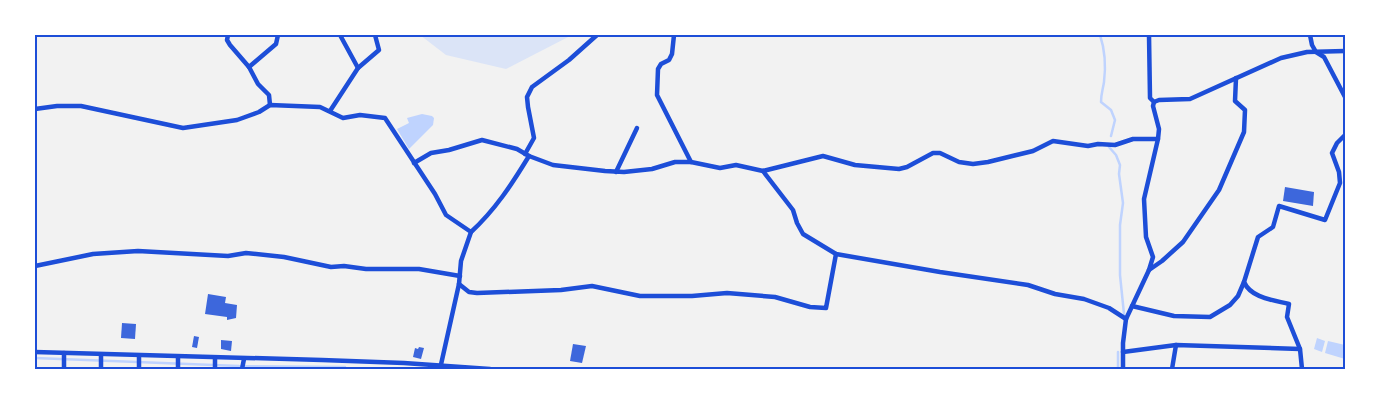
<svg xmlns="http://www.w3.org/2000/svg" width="1380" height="404" font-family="'Exo 2',sans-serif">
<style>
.green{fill:#dbe4f7}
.water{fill:#bfd3fe}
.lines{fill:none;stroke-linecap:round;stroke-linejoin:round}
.stream{stroke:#bfd3fe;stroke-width:2.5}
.building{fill:#3d67dc}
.minor{stroke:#1d4ed8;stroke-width:4.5}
.neatline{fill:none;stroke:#1d4ed8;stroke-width:2}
</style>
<rect width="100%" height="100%" fill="#f2f2f2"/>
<path class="green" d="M420 35H572L506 69 446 55Z"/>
<g class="water">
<path d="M422 114 432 116 434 118 433 125 409 149 397 129 409 123 407 118Z"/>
<path d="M1317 338 1325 341 1322 352 1314 349Z"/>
<path d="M1328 341 1345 345V359L1325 353Z"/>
</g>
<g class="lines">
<g class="stream">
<path d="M1100 35C1105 50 1106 66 1104 82 1103 89 1101 94 1101 102L1111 110 1115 120 1111 136"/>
<path d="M1109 147 1116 155 1120 165 1119 174 1123 203 1120 225V275L1124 314"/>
<path d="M1118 352V369"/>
<path d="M35 358 239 366 345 367"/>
</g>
</g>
<g class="building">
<path d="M1285 187 1314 192 1313 206 1283 201Z"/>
<path d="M208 294 226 297 225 303 237 305 236 318 227 320V317L205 314Z"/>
<path d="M122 323 136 324 135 339 121 338Z"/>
<path d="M194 336 199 337 197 348 192 347Z"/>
<path d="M221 340 232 341 231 351 221 349Z"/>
<path d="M573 344 586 346 582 363 570 361Z"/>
<path d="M419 347 424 348 421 359 413 357 415 348 418 349Z"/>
</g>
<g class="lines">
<g class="minor">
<path d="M228 35 227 40 230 45 249 67 258 84 269 95 270 105"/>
<path d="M340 35 358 68"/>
<path d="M674 35 672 54 669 60 661 64 658 69 657 95 691 162"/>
<path d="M1310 35 1312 45 1316 52 1324 57 1345 97"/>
<path d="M249 67 276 44 278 35"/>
<path d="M1154 102 1159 100 1190 99 1281 58 1307 52 1345 51"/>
<path d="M35 109 57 106H81L183 128 237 120 259 112 270 105 320 107 343 118 360 115 385 118 435 194 446 215 471 232 461 261 459 284 440 369"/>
<path d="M330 111 358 68 379 50 375 35"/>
<path d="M525 154 534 138 528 107 527 97 532 87 569 60 597 35"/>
<path d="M414 163 431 153 449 150 482 140 517 149 529 156 553 165 605 171 624 172 652 169 675 162H691L720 168 736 165 763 171 823 156 855 165 899 169 907 167 933 153H940L959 162 973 164 988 162 1033 151 1053 141 1088 146 1098 144 1115 145 1133 139H1158"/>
<path d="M763 171 793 210 797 223 803 234 836 254 940 272 1028 285 1055 294 1084 299 1109 308 1126 319"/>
<path d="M616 172 637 128"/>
<path d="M471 232C495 210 512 184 529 156"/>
<path d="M35 266 93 254 138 251 228 256 246 253 284 257 331 267 344 266 366 269H419L460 276"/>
<path d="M1149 270 1162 261 1183 242 1219 190 1244 132 1245 110 1235 101 1236 78"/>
<path d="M459 284 469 292 477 293 561 290 592 286 640 296H692L727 293 775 297 810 307 826 308 836 254"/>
<path d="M1132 306 1174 316 1210 317 1230 305 1238 296 1244 282"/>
<path d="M35 352 322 360 404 363 490 369"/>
<path d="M1123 352 1176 345 1300 349"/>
<path d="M64 369V353"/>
<path d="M101 369V355"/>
<path d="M139 369V356"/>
<path d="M178 369V357"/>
<path d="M215 369V358"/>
<path d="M242 369 244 359"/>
<path d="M1123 369V343L1126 319 1149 270 1153 257 1146 237 1144 199 1158 139 1159 129 1153 106 1154 102 1150 98 1149 35"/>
<path d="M1172 369 1176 345"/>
<path d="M1302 369 1300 349 1287 317 1289 304C1273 300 1251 298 1244 282L1258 237 1273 227 1279 206 1325 220 1340 183 1339 172 1332 153 1337 143 1345 135"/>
</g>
</g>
<rect width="1380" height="404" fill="none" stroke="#ffffff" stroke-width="72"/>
<rect x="36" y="36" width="1308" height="332" class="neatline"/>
</svg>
